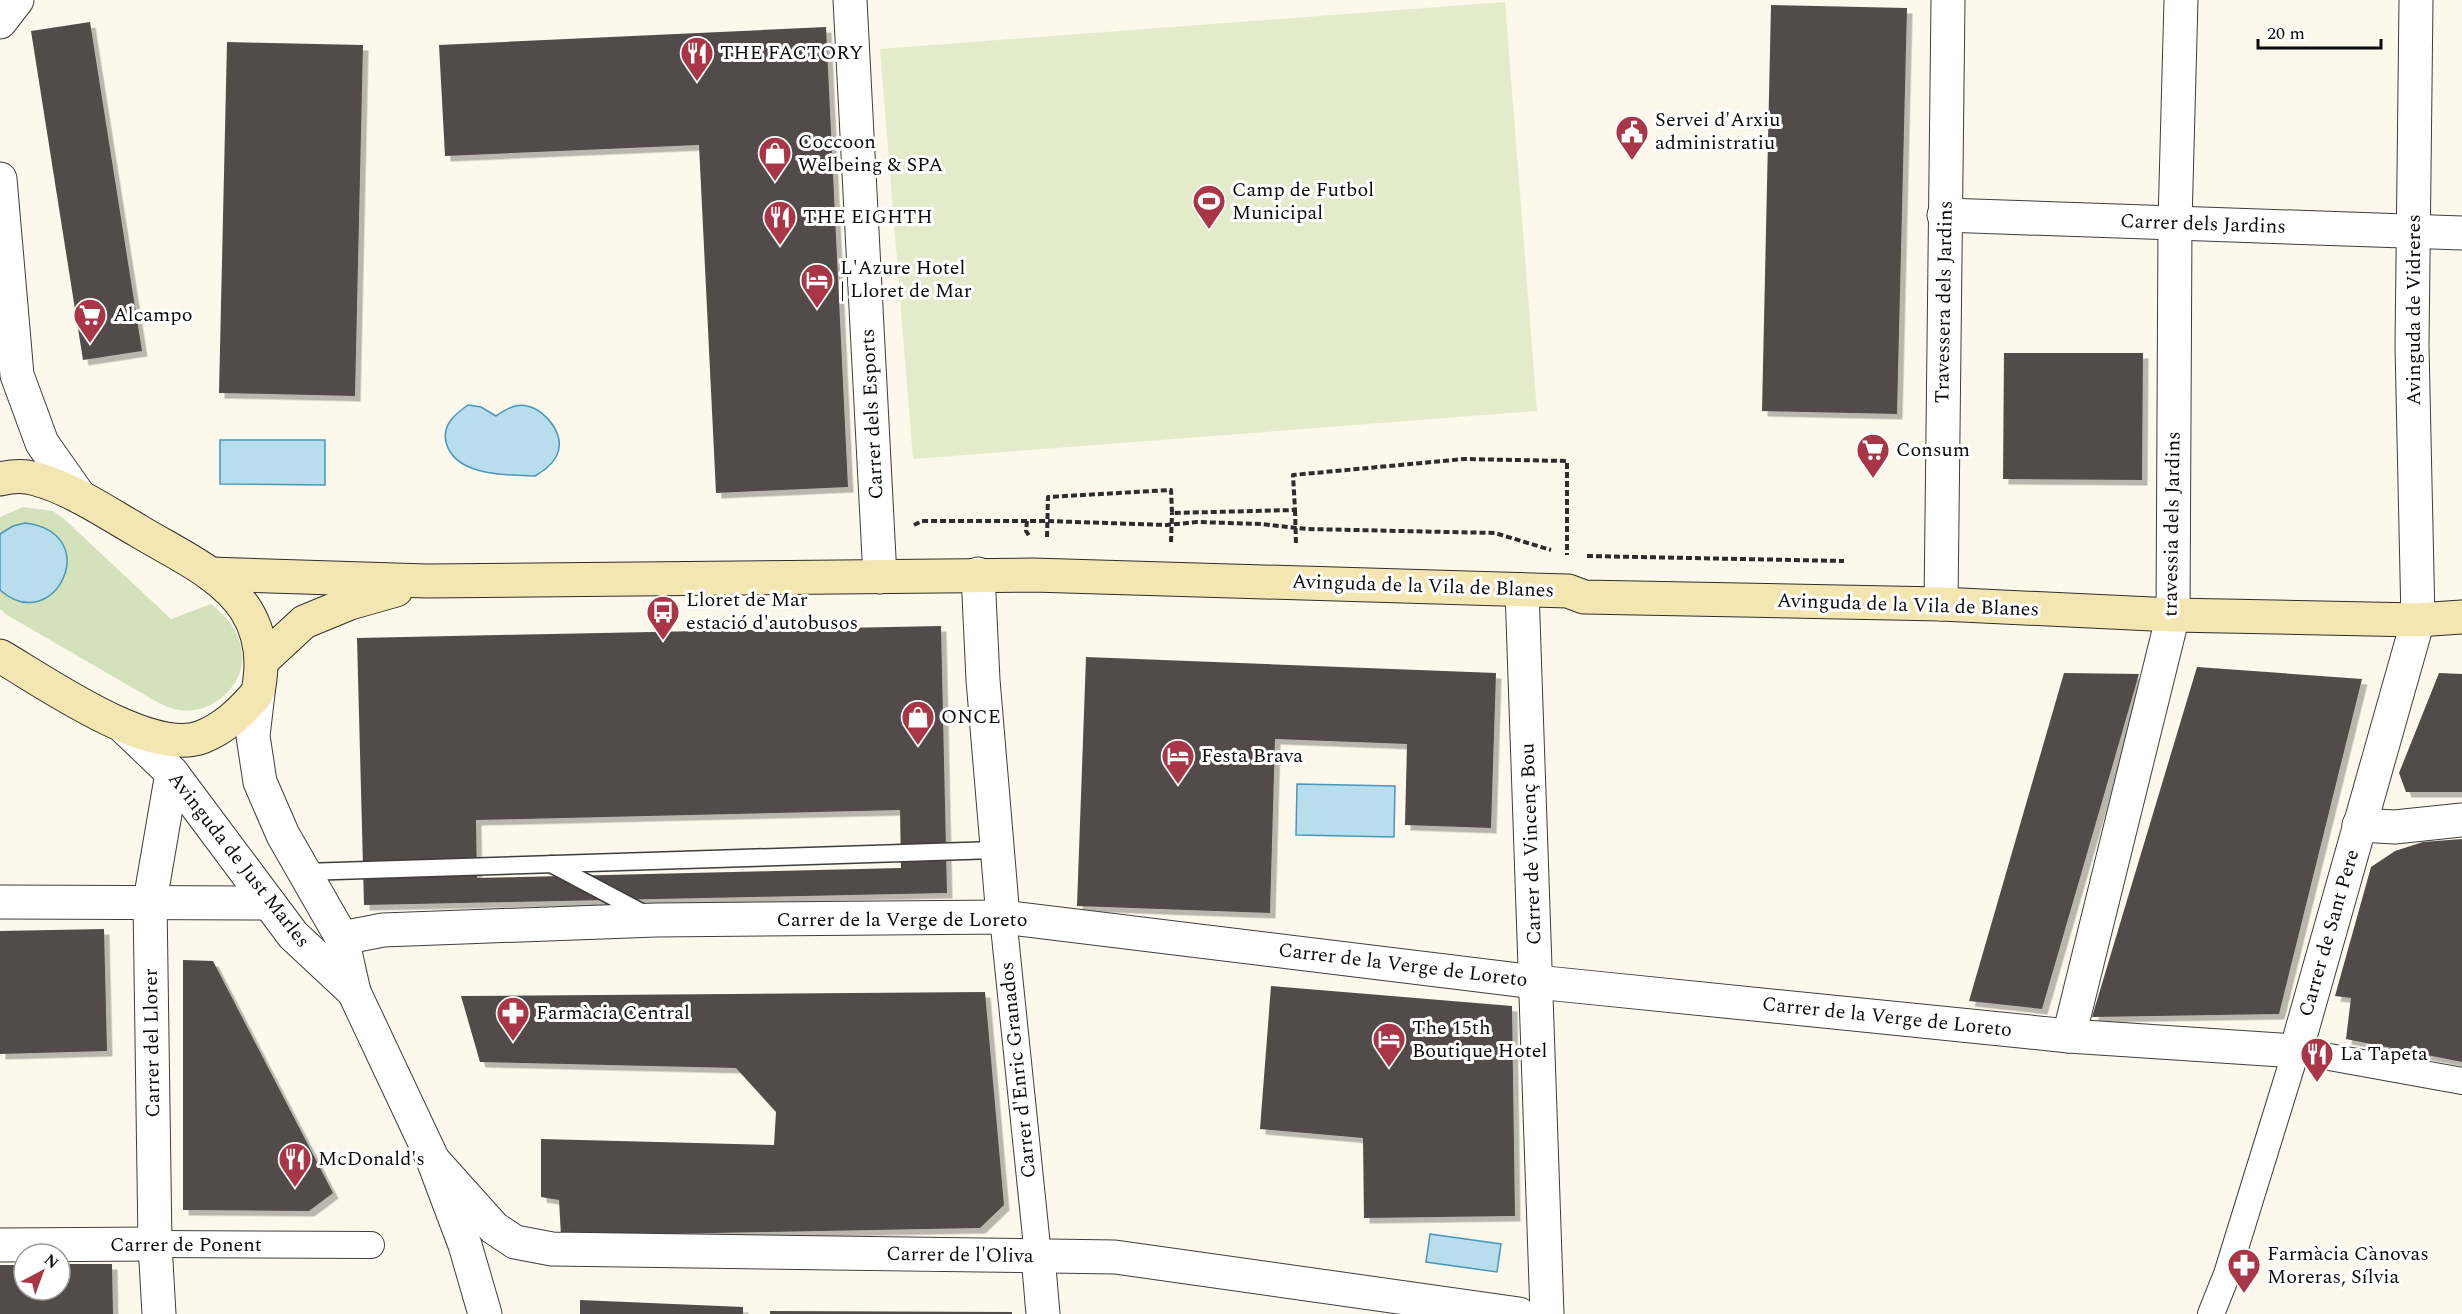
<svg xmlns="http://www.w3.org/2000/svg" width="2462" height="1314" font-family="Spectral,serif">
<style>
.green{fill:#d3e2bb}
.pitch{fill:#e3ebcb}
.water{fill:#b8deed;stroke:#4897bb;stroke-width:1.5}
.building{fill:#534c49;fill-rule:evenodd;filter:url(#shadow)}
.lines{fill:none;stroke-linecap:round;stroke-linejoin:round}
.service-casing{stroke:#3e3e3e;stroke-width:19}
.pedestrian-casing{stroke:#3e3e3e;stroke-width:28}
.minor-casing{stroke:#3e3e3e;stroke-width:35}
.tertiary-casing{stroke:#3e3e3e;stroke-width:35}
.secondary-casing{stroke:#2d2d2d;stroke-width:35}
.path{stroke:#2d2d2d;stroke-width:4;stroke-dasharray:6 3;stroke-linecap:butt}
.service{stroke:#fff;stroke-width:16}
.pedestrian{stroke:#fff;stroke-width:26}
.minor{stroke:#fff;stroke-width:33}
.tertiary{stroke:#fff;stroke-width:33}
.secondary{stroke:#f4e6b0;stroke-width:33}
.labels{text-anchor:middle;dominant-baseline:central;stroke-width:6;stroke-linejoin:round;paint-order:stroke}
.poi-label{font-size:20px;fill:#0b0b0b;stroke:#fff;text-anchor:start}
.street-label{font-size:20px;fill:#0b0b0b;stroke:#fff}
</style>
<defs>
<filter id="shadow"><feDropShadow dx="5.5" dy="5.5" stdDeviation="0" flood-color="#0004"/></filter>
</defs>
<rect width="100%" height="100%" fill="#fcf8ec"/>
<path class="green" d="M23 507 53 511 63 518 171 619 211 604C223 614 235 625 239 640 241 646 243 656 242 663 239 691 207 715 179 710 171 709 164 705 157 702L7 615 0 609V590L7 596 49 529 25 523 0 534V517Z"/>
<path class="pitch" d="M1505 2 1537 411 913 459 880 49Z"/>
<g class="water">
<path d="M468 405 481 407 496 416C505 410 515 403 527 406 547 410 567 437 556 457 551 466 543 471 535 476 506 475 454 476 446 442 442 425 455 414 468 405Z"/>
<path d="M220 440H325V485L220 484Z"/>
<path d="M25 523C106 533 54 638 0 590V534L13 526Z"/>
<path d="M1297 784 1395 786 1394 837 1296 835Z"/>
<path d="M1430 1234 1501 1244 1497 1272 1426 1262Z"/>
</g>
<g class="building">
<path d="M1771 5 1907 8 1897 414 1762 411Z"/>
<path d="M90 22 142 351 83 360 31 31Z"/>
<path d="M826 27 848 487 716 493 699 145 445 156 439 45Z"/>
<path d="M227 42 363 45 355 396 219 393Z"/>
<path d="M2004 353H2143L2142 480 2003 479Z"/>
<path d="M941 626 947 893 364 905 357 638ZM900 810 901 868 477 878 476 820Z"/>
<path d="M1086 657 1496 673 1491 828 1405 825 1407 744 1275 739 1270 913 1077 906Z"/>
<path d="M2197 667 2362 679 2279 1014 2092 1017Z"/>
<path d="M2064 673 2139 674 2042 1009 1969 1001Z"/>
<path d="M2439 673 2462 674V792H2406L2399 773Z"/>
<path d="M2462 839V1062L2346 1039 2351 998 2335 996 2371 867 2395 851 2423 842Z"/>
<path d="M104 929 107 1051 0 1054V931Z"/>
<path d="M183 960 213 961 333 1193 309 1211 183 1210Z"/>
<path d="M1271 986 1512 1006 1515 1216 1364 1218 1363 1138 1260 1129Z"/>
<path d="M985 992 1004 1205 980 1228 561 1236 559 1200 541 1197V1139L774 1145 776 1112 736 1068 480 1062 461 996Z"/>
<path d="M60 1264H112L113 1314H0V1265H24V1290H60Z"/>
<path d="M580 1300 743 1307V1314H580Z"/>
<path d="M770 1311 1012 1312V1314H770Z"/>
</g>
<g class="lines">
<defs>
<g id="service">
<path d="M551 864 647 915"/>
<path d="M304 872 996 850"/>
</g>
<g id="pedestrian">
<path d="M1003 917 1038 1256"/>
<path d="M155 1244 371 1245"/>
<path d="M2211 1314 2227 1274 2296 1051 2462 1081"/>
</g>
<g id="minor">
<path d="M850 0 880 577"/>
<path d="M0 22 17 0"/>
<path d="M0 179 17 375 42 443 80 497"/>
<path d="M1944 215 2462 233"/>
<path d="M978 574 983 680 1003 917"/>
<path d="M1522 590 1547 1314"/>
<path d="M1941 604 1948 0"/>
<path d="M2359 825 2395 827 2462 820"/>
<path d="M0 902 269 903"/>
<path d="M342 938 383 930 656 920 1003 917 1536 982 2069 1036 2296 1051 2418 620 2412 346 2416 0"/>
<path d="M2069 1036 2173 615 2175 222 2181 0"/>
<path d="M433 1160 494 1228 515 1242 552 1249 1115 1257 1519 1314"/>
<path d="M0 1245 155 1244"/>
<path d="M1038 1256 1043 1314"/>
<path d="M159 1314 155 1244 150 901 172 773"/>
</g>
<g id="tertiary">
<path d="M258 693 253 736 260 782 283 835 342 938 354 992 433 1160 465 1245 485 1314"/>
<path d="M125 728 172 773 293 935 354 992"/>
</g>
<g id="secondary">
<path d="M0 479C12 476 24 475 36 479 72 489 104 511 137 530 174 553 221 572 246 610 259 631 263 655 260 679 259 686 259 691 255 696 239 714 224 728 202 737 150 757 45 682 0 656"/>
<path d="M210 574 427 581 1033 575 1568 591 1584 597 1941 604 2173 615 2418 620 2462 617"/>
<path d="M262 661 304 622 350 603 396 590"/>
</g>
</defs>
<use href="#service" class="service-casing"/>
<use href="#pedestrian" class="pedestrian-casing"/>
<use href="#minor" class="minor-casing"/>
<use href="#tertiary" class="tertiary-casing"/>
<use href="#secondary" class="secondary-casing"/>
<g class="path">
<path d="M1295 510 1296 545"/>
<path d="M1027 521 1026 531 1030 537"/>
<path d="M914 525 922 521H1047L1167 525 1197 522 1261 524 1307 529 1495 533 1551 550"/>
<path d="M1047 537 1048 497 1171 490 1172 513 1295 510 1293 475 1464 459 1567 461V555"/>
<path d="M1171 542 1172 513"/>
<path d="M1587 556 1844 561"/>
</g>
<use href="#service" class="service"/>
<use href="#pedestrian" class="pedestrian"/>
<use href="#minor" class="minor"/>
<use href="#tertiary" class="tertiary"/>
<use href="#secondary" class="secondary"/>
</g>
<defs>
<symbol id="restaurant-pin" viewBox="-11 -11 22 30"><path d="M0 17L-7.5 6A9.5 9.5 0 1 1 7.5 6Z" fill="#a93646" stroke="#fff"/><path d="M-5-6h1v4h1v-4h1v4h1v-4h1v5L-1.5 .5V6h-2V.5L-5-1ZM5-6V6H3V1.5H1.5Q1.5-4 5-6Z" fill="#fff"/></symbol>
<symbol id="civic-pin" viewBox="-11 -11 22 30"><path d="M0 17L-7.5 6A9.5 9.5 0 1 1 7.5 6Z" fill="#a93646" stroke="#fff"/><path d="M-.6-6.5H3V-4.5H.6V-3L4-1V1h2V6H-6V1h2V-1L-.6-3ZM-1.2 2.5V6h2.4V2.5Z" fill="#fff"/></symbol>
<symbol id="shop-pin" viewBox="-11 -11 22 30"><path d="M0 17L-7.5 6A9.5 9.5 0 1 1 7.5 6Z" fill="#a93646" stroke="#fff"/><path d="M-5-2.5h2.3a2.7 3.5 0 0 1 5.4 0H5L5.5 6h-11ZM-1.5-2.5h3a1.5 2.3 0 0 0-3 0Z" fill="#fff"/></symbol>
<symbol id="stadium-pin" viewBox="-11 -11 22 30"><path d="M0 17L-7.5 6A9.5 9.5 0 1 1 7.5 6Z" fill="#a93646" stroke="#fff"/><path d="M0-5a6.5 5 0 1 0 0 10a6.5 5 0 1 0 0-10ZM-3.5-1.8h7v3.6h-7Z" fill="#fff"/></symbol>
<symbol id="hotel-pin" viewBox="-11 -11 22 30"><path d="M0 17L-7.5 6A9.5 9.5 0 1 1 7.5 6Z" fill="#a93646" stroke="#fff"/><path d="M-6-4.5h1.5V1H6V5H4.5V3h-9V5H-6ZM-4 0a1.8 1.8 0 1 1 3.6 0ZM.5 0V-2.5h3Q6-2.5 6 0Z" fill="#fff"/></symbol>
<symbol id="supermarket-pin" viewBox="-11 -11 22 30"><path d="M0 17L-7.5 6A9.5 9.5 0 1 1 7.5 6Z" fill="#a93646" stroke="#fff"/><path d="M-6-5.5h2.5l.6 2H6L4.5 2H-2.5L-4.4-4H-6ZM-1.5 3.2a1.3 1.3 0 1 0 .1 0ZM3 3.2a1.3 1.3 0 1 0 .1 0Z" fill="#fff"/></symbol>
<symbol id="bus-pin" viewBox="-11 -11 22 30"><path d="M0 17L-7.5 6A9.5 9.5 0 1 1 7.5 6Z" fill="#a93646" stroke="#fff"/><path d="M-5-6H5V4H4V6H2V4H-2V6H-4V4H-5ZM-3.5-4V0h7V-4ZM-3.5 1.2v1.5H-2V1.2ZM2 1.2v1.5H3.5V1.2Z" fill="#fff"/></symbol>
<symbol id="pharmacy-pin" viewBox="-11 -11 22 30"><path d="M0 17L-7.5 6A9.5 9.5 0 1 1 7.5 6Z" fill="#a93646" stroke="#fff"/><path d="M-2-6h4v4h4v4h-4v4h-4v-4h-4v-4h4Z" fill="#fff"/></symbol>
</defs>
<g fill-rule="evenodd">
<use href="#restaurant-pin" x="678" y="34" width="38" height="52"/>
<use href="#civic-pin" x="1613" y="113" width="38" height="52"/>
<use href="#shop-pin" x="756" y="134" width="38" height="52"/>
<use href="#stadium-pin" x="1190" y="182" width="38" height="52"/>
<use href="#restaurant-pin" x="761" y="198" width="38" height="52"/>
<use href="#hotel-pin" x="798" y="261" width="38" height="52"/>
<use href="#supermarket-pin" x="71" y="296" width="38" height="52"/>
<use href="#supermarket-pin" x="1854" y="431" width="38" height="52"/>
<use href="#bus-pin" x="644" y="593" width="38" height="52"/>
<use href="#shop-pin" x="899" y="698" width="38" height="52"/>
<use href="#hotel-pin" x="1159" y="737" width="38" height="52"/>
<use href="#pharmacy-pin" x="494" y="994" width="38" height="52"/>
<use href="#hotel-pin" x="1370" y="1020" width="38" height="52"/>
<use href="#restaurant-pin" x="2298" y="1035" width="38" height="52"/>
<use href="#restaurant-pin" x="276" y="1140" width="38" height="52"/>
<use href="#pharmacy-pin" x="2225" y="1246" width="38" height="52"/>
</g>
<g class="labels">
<g class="poi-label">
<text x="720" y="53">THE FACTORY</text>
<text x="1655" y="120">Servei d'Arxiu<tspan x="1655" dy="23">administratiu</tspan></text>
<text x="798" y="142">Coccoon<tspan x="798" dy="23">Welbeing &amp; SPA</tspan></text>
<text x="1232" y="190">Camp de Futbol<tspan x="1232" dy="23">Municipal</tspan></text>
<text x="803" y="217">THE EIGHTH</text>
<text x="840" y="268">L'Azure Hotel<tspan x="840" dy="23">| Lloret de Mar</tspan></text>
<text x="113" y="315">Alcampo</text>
<text x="1896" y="450">Consum</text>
<text x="686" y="600">Lloret de Mar<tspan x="686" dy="23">estació d'autobusos</tspan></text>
<text x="941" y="717">ONCE</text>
<text x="1201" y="756">Festa Brava</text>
<text x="536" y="1013">Farmàcia Central</text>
<text x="1412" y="1028">The 15th<tspan x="1412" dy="23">Boutique Hotel</tspan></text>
<text x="2340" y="1054">La Tapeta</text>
<text x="318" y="1159">McDonald's</text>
<text x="2267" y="1254">Farmàcia Cànovas<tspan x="2267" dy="23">Moreras, Sílvia</tspan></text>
</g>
<g class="street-label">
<text transform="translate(2203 224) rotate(2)">Carrer dels Jardins</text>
<text transform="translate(1944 302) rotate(-89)">Travessera dels Jardins</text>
<text transform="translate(2414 310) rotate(-90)">Avinguda de Vidreres</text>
<text transform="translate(872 414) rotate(-93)">Carrer dels Esports</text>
<text transform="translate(2172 524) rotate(-89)">travessia dels Jardins</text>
<text transform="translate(1423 586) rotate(2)">Avinguda de la Vila de Blanes</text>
<text transform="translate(1908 605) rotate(2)">Avinguda de la Vila de Blanes</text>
<text transform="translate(1531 844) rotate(-92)">Carrer de Vincenç Bou</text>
<text transform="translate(239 860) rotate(52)">Avinguda de Just Marles</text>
<text x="902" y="920">Carrer de la Verge de Loreto</text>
<text transform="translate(2329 933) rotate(-74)">Carrer de Sant Pere</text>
<text transform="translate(1403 965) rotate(7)">Carrer de la Verge de Loreto</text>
<text transform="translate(1887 1017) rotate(6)">Carrer de la Verge de Loreto</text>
<text transform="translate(152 1043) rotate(-91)">Carrer del Llorer</text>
<text transform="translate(1018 1070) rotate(-96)">Carrer d'Enric Granados</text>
<text x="186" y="1245">Carrer de Ponent</text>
<text transform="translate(960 1255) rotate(1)">Carrer de l'Oliva</text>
</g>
</g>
<g transform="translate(42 1272) rotate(41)"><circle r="28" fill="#ffffff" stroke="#9d9d9d" stroke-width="1.5"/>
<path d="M0-4.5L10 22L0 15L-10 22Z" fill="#a93646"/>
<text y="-9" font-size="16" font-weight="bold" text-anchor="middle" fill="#0b0b0b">N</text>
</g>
<path d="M2258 39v9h123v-9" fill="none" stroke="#0b0b0b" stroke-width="3"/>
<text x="2267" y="39" font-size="18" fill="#0b0b0b" stroke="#ffffff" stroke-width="4.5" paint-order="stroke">20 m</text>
</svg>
